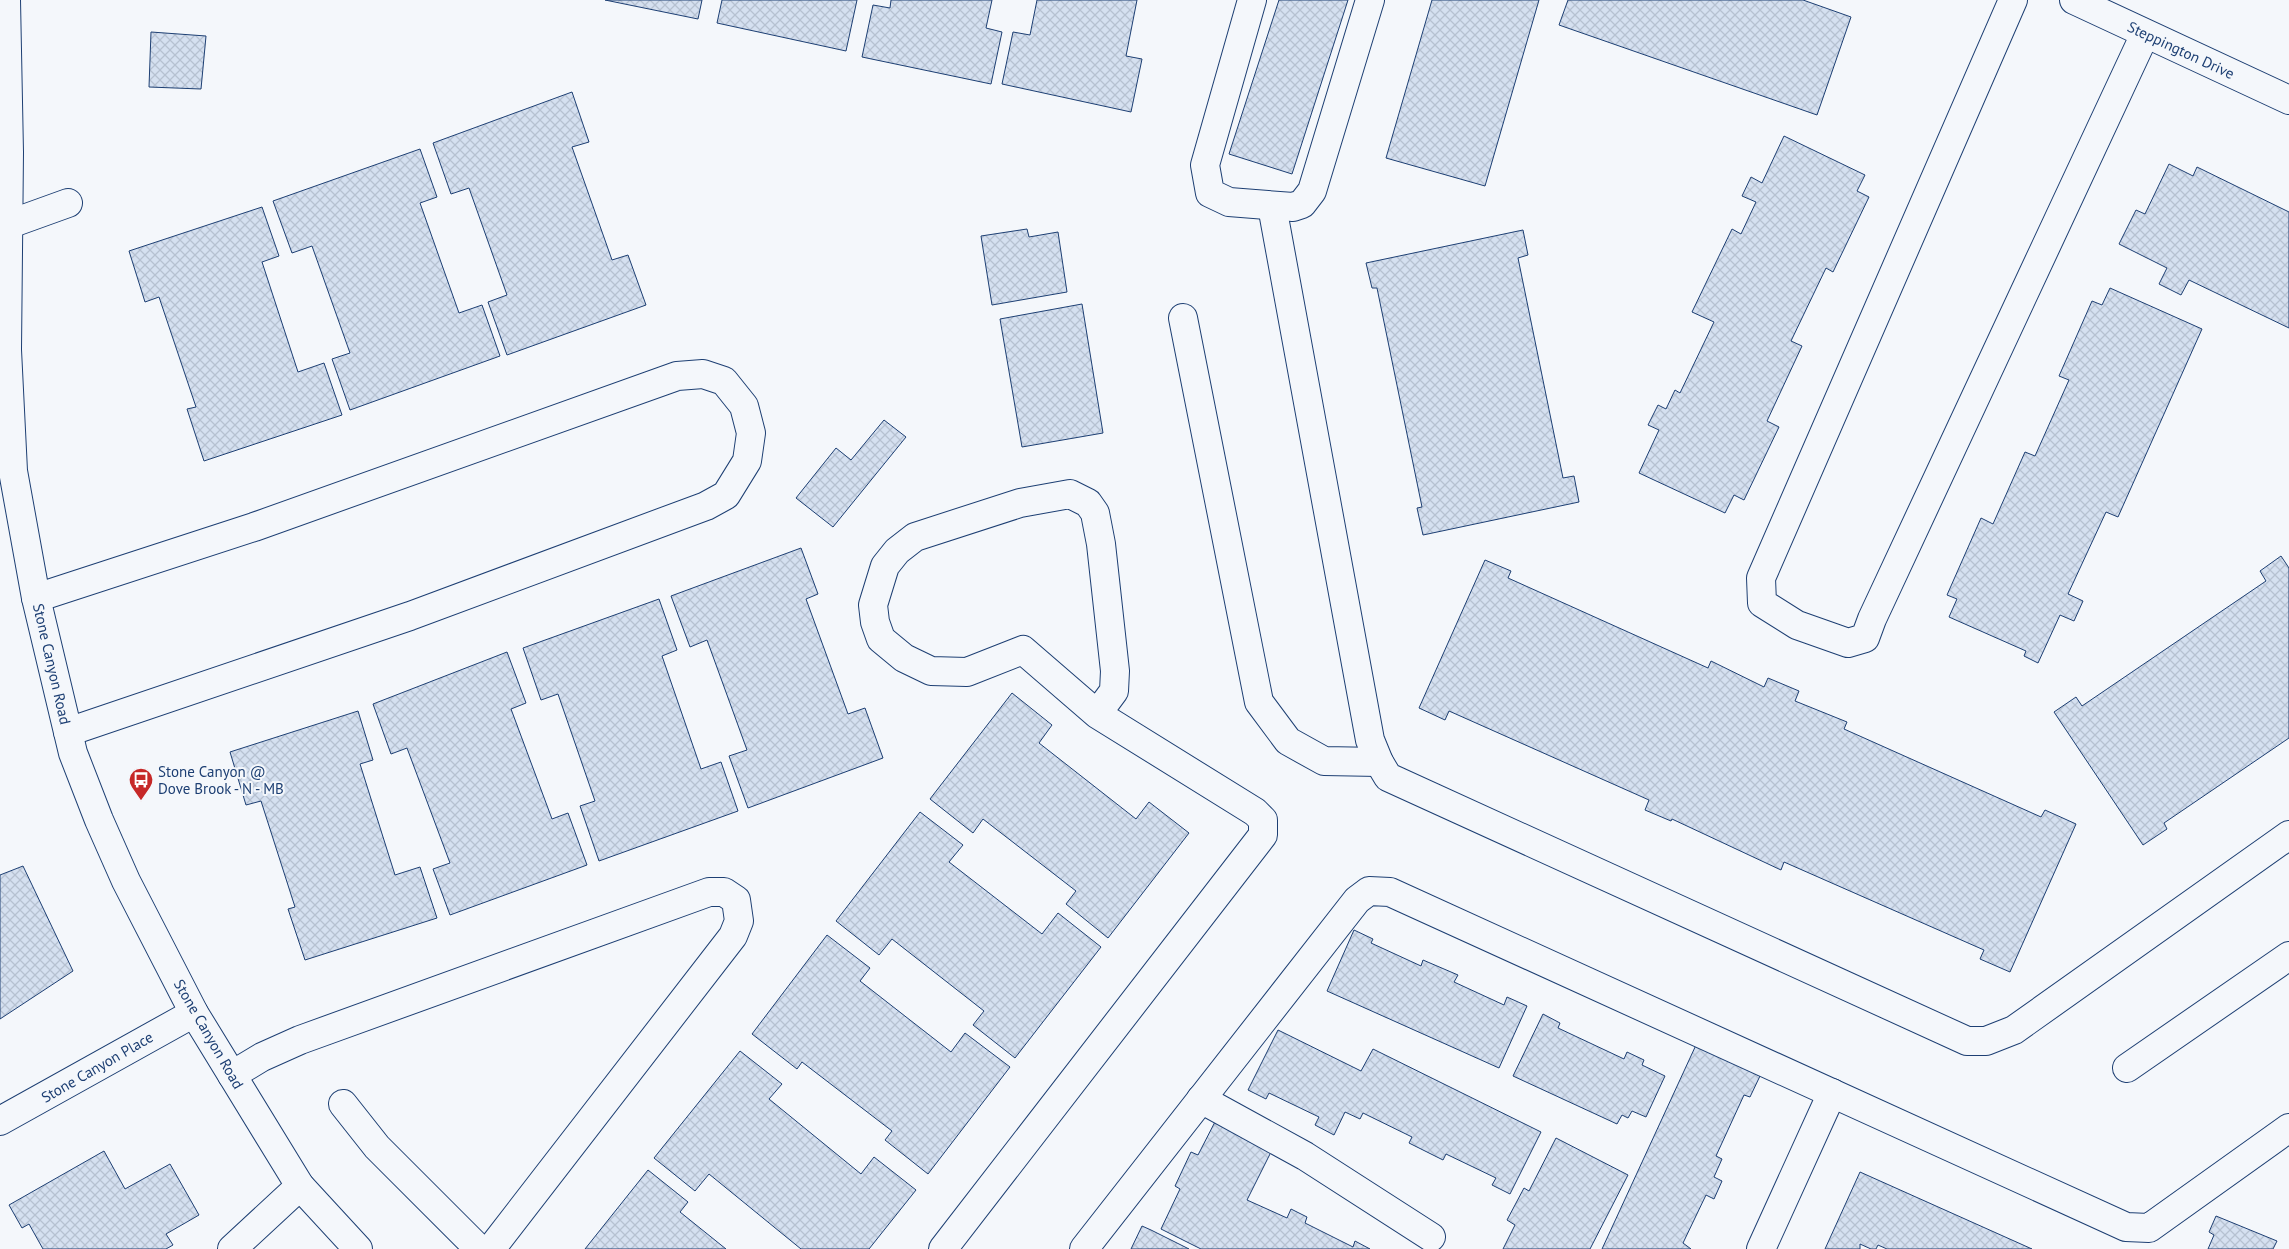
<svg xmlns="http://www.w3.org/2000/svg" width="2289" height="1249" font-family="'PT Sans',sans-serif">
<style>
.building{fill:url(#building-cross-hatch);stroke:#1d3f73}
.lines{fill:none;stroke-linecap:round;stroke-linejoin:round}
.minor-casing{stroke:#1d3f73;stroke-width:30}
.minor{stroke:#f4f7fb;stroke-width:28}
.labels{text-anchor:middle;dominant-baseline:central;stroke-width:4;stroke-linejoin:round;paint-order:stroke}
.street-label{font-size:15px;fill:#1d3f73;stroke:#f4f7fb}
.poi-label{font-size:15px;fill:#1d3f73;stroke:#f4f7fb;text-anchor:start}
</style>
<defs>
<pattern id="building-cross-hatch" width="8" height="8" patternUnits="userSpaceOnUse" patternTransform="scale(1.25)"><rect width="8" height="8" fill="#d5e0f0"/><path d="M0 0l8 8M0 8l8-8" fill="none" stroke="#b6c1d1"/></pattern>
</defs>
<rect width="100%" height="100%" fill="#f4f7fb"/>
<g class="building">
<path d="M605 0H702L698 19Z"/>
<path d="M722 0H857L846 51 717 23Z"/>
<path d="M891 0H992L986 28 1002 32 991 84 862 57 873 5 890 8Z"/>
<path d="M1037 0H1137L1126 56 1142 59 1131 112 1002 84 1013 32 1030 35Z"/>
<path d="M1279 0H1348L1292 174 1229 154Z"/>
<path d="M1432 0H1539L1485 186 1386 158Z"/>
<path d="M1568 0H1803L1851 17 1817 115 1559 25Z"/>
<path d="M151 32 206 36 201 89 149 87Z"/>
<path d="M572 92 589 142 572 147 612 260 628 255 646 305 507 355 488 302 507 295 469 188 451 194 433 143Z"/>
<path d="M1784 136 1865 175 1857 191 1869 197 1833 272 1826 268 1791 341 1802 346 1767 421 1779 427 1744 500 1734 495 1725 513 1639 473 1659 430 1648 425 1658 405 1666 409 1675 390 1680 393 1714 322 1692 312 1732 229 1741 234 1756 202 1742 196 1751 177 1762 183Z"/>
<path d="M420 149 437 197 420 203 459 313 482 305 500 356 350 410 332 359 350 353 312 246 292 253 273 201Z"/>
<path d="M2169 164 2193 176 2197 167 2289 212V328L2189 280 2181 295 2159 284 2167 268 2119 244 2136 210 2145 214Z"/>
<path d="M262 207 279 256 262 262 298 372 324 363 342 415 204 461 187 409 196 407 159 297 145 302 129 251Z"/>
<path d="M1027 229 1029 237 1058 232 1067 292 992 305 981 236Z"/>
<path d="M1523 230 1528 255 1518 258 1563 478 1574 476 1579 502 1423 535 1417 508 1422 507 1377 288H1372L1366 263Z"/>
<path d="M2110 288 2202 329 2118 517 2106 512 2068 594 2083 601 2074 621 2060 615 2038 663 2024 656 2026 651 1949 617 1957 599 1947 595 1981 518 1993 524 2025 452 2035 456 2069 380 2059 376 2092 301 2102 305Z"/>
<path d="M1082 304 1103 433 1022 447 1000 319Z"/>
<path d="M884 420 906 437 833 527 796 498 836 448 851 460Z"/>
<path d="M801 548 818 594 806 599 848 714 865 708 883 758 748 808 729 756 747 750 707 640 690 647 671 596Z"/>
<path d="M2281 556 2289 568V738L2164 823 2167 829 2143 845 2054 712 2076 697 2082 706 2266 581 2260 571Z"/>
<path d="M1485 560 1511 571 1508 578 1708 668 1711 661 1764 687 1768 678 1799 691 1795 701 1847 722 1844 729 2041 817 2045 810 2076 824 2010 972 1980 959 1984 950 1784 862 1781 870 1672 819 1671 821 1645 810 1649 800 1449 711 1445 720 1419 708Z"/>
<path d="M659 599 677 650 662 656 701 769 721 762 738 811 599 861 580 806 595 801 558 694 541 700 523 648Z"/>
<path d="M507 652 526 703 511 709 552 819 568 813 587 865 450 915 433 869 450 863 407 748 391 754 373 704Z"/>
<path d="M1012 693 1052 725 1039 743 1136 819 1149 802 1189 833 1108 938 1066 904 1076 891 983 819 973 833 930 799Z"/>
<path d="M358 711 373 760 360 764 395 875 420 867 437 918 305 960 288 909 295 907 261 801 246 805 230 752Z"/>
<path d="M920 812 963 845 949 862 1042 934 1058 913 1101 947 1015 1058 973 1025 984 1011 892 939 879 955 836 921Z"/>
<path d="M23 866 73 971 0 1019V875Z"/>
<path d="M1354 930 1373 939 1371 943 1421 966 1423 960 1458 975 1454 982 1504 1005 1507 997 1527 1006 1499 1068 1327 991Z"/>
<path d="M827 935 870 968 860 981 951 1052 965 1033 1010 1067 928 1174 885 1140 892 1131 802 1062 797 1069 752 1034Z"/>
<path d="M1543 1014 1560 1023 1558 1028 1624 1059 1627 1052 1644 1060 1642 1065 1665 1076 1646 1117 1632 1111 1628 1118 1622 1115 1617 1124 1513 1076Z"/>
<path d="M1278 1030 1361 1071 1373 1049 1541 1132 1510 1194 1492 1185 1496 1178 1446 1154 1443 1160 1409 1143 1412 1137 1363 1113 1360 1119 1345 1112 1334 1135 1315 1125 1319 1117 1269 1093 1266 1099 1248 1090Z"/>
<path d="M1696 1045 1760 1076 1750 1097 1744 1095 1716 1156 1722 1159 1714 1177 1722 1181 1714 1199 1706 1195 1683 1243 1691 1249H1602Z"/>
<path d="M740 1051 782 1084 769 1099 861 1174 874 1157 916 1190 869 1249H801L709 1174 695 1191 654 1158Z"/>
<path d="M1218 1116 1275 1144 1247 1200 1287 1218 1291 1209 1307 1217 1305 1223 1353 1247 1355 1241 1370 1249H1201L1161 1229 1180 1189 1175 1186 1191 1152 1198 1155Z"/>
<path d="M1556 1138 1628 1175 1590 1249H1503L1515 1225 1507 1220 1524 1188 1529 1191Z"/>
<path d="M104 1151 125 1189 170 1164 199 1215 166 1234 173 1245 166 1249H43L29 1224 22 1228 9 1205Z"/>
<path d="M648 1170 688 1202 680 1212 726 1249H585Z"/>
<path d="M1860 1172 2032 1249H1887L1878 1245 1876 1249H1871L1860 1244V1249H1825Z"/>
<path d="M2216 1216 2277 1241 2273 1249H2208L2214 1235 2209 1232Z"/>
<path d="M1142 1226 1151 1230 1189 1249H1131Z"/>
</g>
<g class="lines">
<defs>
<g id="minor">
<path d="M6 0 9 152 7 350 13 471 36 598 73 753 99 820 126 881 194 1013 300 1186 358 1249"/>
<path d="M1252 0 1205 165 1210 193 1229 202 1293 207 1302 204 1312 191 1370 0"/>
<path d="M2013 0 1761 578 1762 603 1797 625 1848 643 1865 638 1872 619 2145 34"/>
<path d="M2074 0 2289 100"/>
<path d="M1272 206 1370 740 1379 762 1388 777 1967 1041H1986L2014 1030 2289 835"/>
<path d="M7 225 68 203"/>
<path d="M1183 318 1259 702 1288 741 1324 761 1379 762"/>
<path d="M36 598 254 527 677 376 703 374 724 381 744 406 751 433 747 461 726 495 706 506 410 616 68 732"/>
<path d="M2127 1068 2289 956"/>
<path d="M232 1075 262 1057 300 1040 709 892H724L736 900 739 921 733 936 491 1249"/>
<path d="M1201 1099 1305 1156 1431 1237"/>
<path d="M343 1104 377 1147 479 1249"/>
<path d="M0 1121 194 1013"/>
<path d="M232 1249 300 1186"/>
<path d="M943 1249 1263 835V820L1255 812 1097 714 1023 650 967 672 931 671 904 658 881 639 875 622 873 605 885 566 897 551 915 537 1020 503 1070 494 1088 503 1095 513 1101 544 1115 671 1114 691 1097 714"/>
<path d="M1084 1249 1357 900 1369 891 1390 892 2126 1227 2149 1228 2289 1128"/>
<path d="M1761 1249 1832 1093"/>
</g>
</defs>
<use href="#minor" class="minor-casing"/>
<use href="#minor" class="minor"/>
</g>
<defs>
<symbol id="bus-pin" viewBox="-11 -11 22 30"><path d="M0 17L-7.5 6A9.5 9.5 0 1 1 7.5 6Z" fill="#c62828" stroke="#f4f7fb"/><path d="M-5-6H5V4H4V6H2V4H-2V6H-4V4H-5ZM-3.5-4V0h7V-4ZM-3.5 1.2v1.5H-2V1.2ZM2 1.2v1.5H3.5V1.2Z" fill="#fff"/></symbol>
</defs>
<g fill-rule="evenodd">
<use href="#bus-pin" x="127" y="766" width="28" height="38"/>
</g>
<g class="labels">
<g class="street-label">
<text transform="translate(2181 50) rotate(25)">Steppington Drive</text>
<text transform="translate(52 664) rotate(77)">Stone Canyon Road</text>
<text transform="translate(209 1034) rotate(60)">Stone Canyon Road</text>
<text transform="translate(97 1067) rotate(-30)">Stone Canyon Place</text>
</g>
<g class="poi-label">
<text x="158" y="771">Stone Canyon @<tspan x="158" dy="17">Dove Brook - N - MB</tspan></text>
</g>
</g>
</svg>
